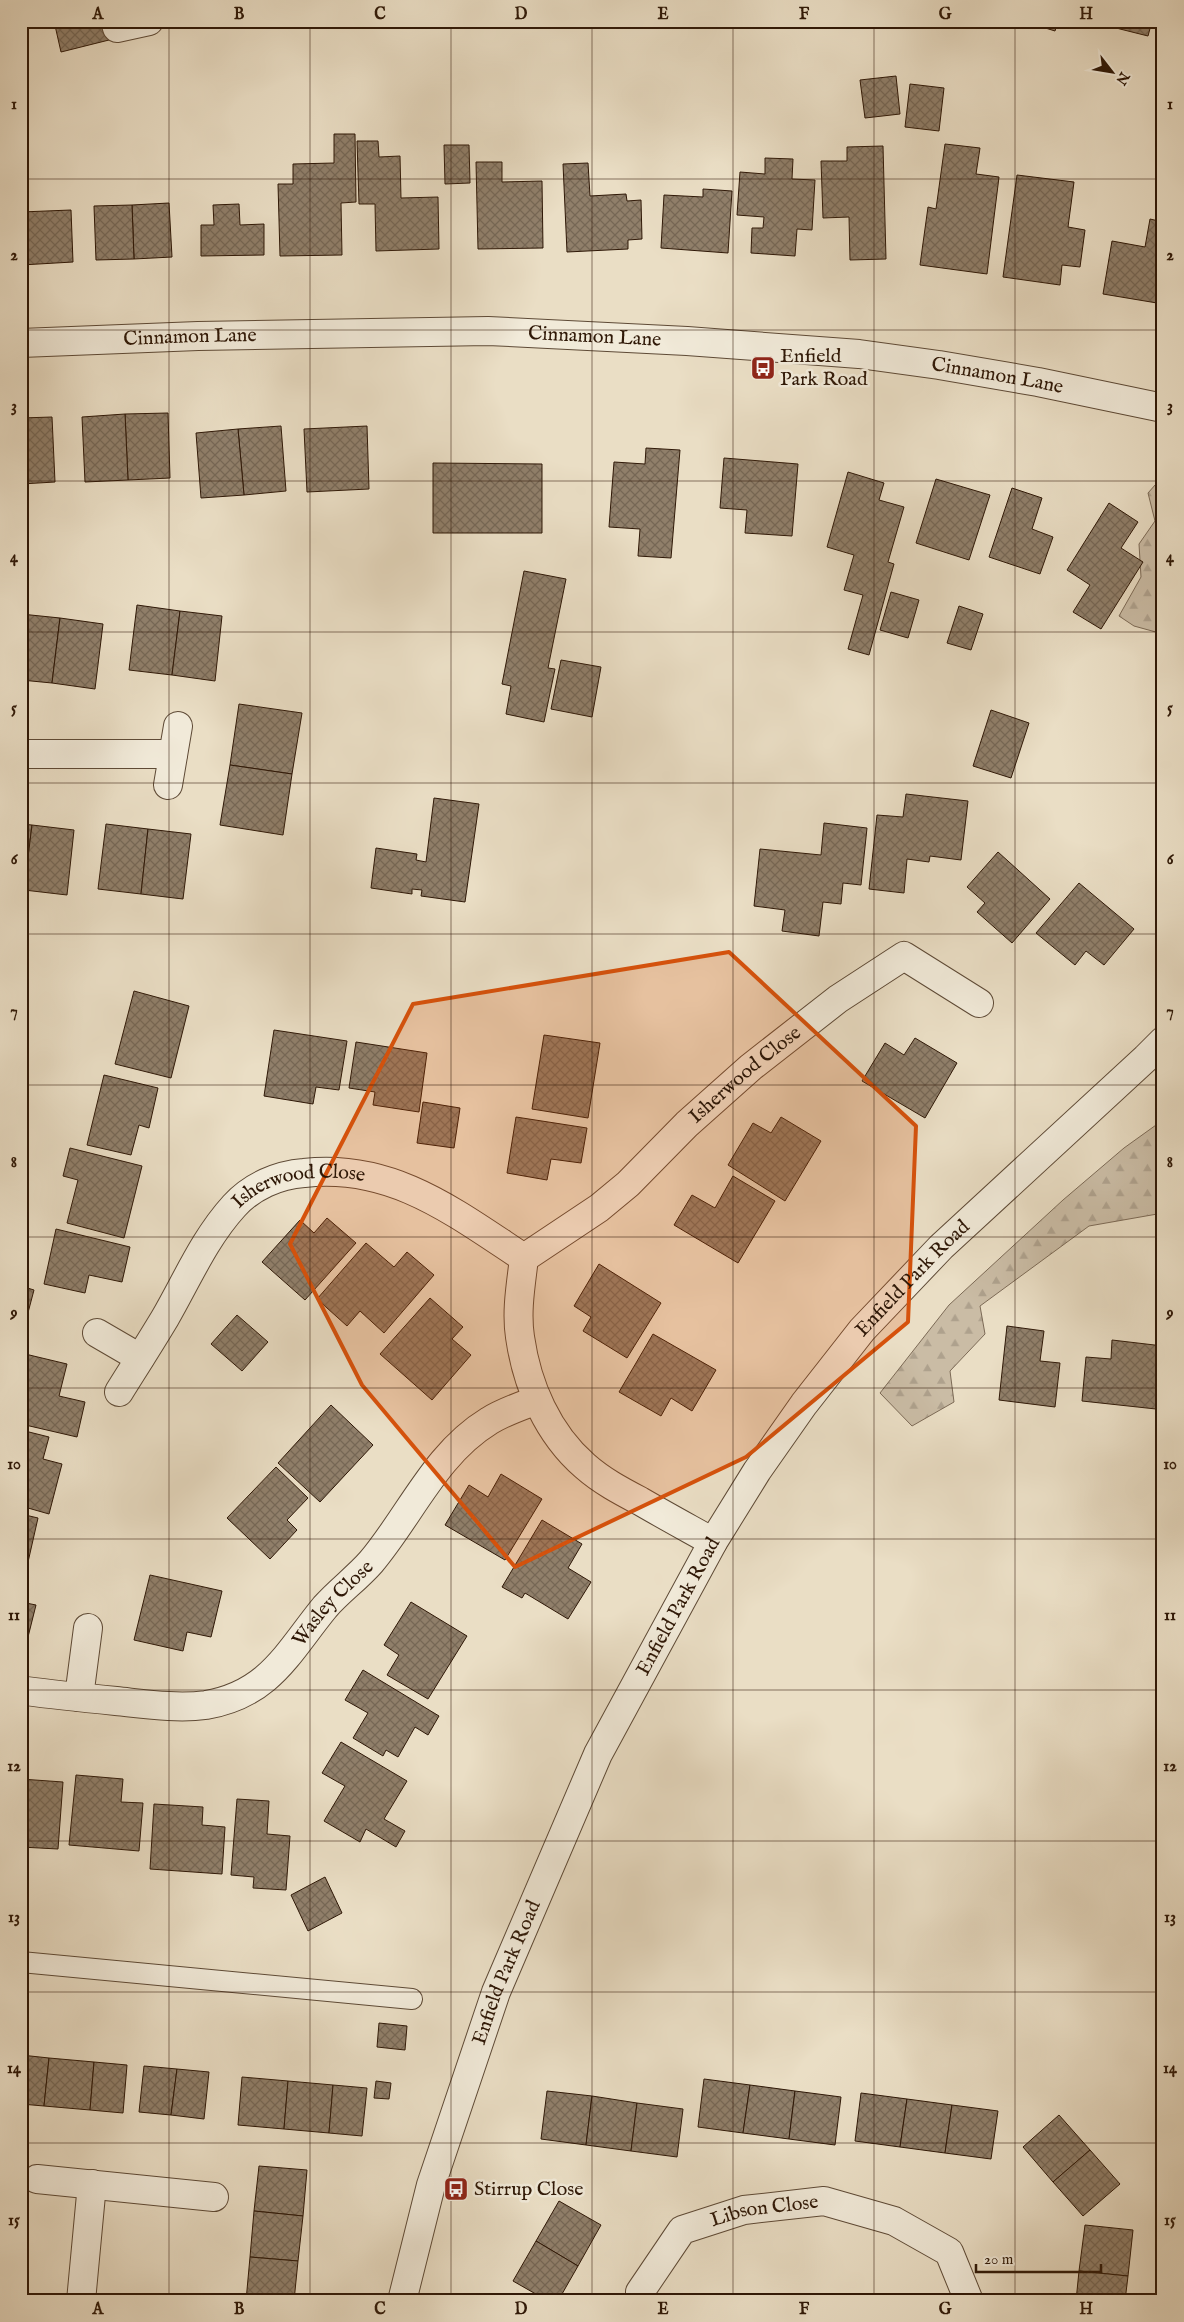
<svg xmlns="http://www.w3.org/2000/svg" width="1184" height="2322" font-family="'IM FELL English',serif">
<style>
.forest{fill:url(#forest-firs);stroke:#7c6a56}
.building{fill:url(#building-cross-hatch);stroke:#2f1807}
.lines{fill:none;stroke-linecap:round;stroke-linejoin:round}
.service-casing{stroke:#5e4a36;stroke-width:22}
.minor-casing{stroke:#5e4a36;stroke-width:30}
.tertiary-casing{stroke:#5e4a36;stroke-width:30}
.service{stroke:#f1ead9;stroke-width:20}
.minor{stroke:#f1ead9;stroke-width:28}
.tertiary{stroke:#f1ead9;stroke-width:28}
.marked{fill:#d6520c;fill-opacity:0.2;stroke:#d6520c;stroke-width:4;stroke-linejoin:round}
.grid{fill:none;stroke:#2f1807;stroke-width:1;stroke-opacity:0.55}
.labels{text-anchor:middle;dominant-baseline:central;stroke-width:5;stroke-linejoin:round;paint-order:stroke}
.street-label{font-size:20px;fill:#2f1807;stroke:#f1ead9}
.poi-label{font-size:20px;fill:#2f1807;stroke:#f1ead9;text-anchor:start}
.neatline{fill:none;stroke:#2f1807;stroke-width:2}
.grid-label{font-size:16px;text-anchor:middle;font-weight:bold;fill:#2f1807}
</style>
<defs>
<pattern id="forest-firs" width="22" height="20" patternUnits="userSpaceOnUse" patternTransform="scale(1.25)"><rect width="22" height="20" fill="#cabca5"/><path d="M5 1l3.5 6h-7zM16 11l3.5 6h-7z" fill="#aea18d"/></pattern>
<pattern id="building-cross-hatch" width="8" height="8" patternUnits="userSpaceOnUse" patternTransform="scale(1.25)"><rect width="8" height="8" fill="#907f6a"/><path d="M0 0l8 8M0 8l8-8" fill="none" stroke="#766755"/></pattern>
</defs>
<rect width="100%" height="100%" fill="#eadec5"/>
<filter id="stains"><feTurbulence type="fractalNoise" baseFrequency=".004" numOctaves="4"/><feColorMatrix values="0 0 0 0 .2 0 0 0 0 .09 0 0 0 0 .02 0 0 0 .5 -.17"/></filter>
<radialGradient id="worn" r=".72"><stop offset=".6" stop-color="#630" stop-opacity="0"/><stop offset="1" stop-color="#630" stop-opacity=".3"/></radialGradient>
<g class="forest">
<path d="M1163 476V634L1134 626 1119 616 1141 577 1139 544 1155 521 1148 493Z"/>
<path d="M1163 1120V1213L1089 1226 980 1306 985 1334 950 1371 954 1402 912 1426 880 1393 949 1305 1063 1200 1124 1148Z"/>
</g>
<g class="building">
<path d="M54 21H104L109 40 61 52Z"/>
<path d="M1023 21H1058L1055 31Z"/>
<path d="M1091 21H1122L1120 29Z"/>
<path d="M1122 21H1152L1148 36 1120 29Z"/>
<path d="M896 76 900 114 865 118 860 80Z"/>
<path d="M910 84 944 88 939 131 905 127Z"/>
<path d="M334 134H355L356 202 341 203 342 255 280 256 278 184H293V164L334 163Z"/>
<path d="M357 141H378L379 157 400 156 401 198 438 197 439 249 376 251 375 204H359Z"/>
<path d="M945 144 980 148 976 174 999 177 987 274 920 265 928 207 936 209Z"/>
<path d="M444 145H469L470 183 445 184Z"/>
<path d="M883 146 886 259 850 260 849 217 823 218 821 161H847V147Z"/>
<path d="M765 158 793 159 792 179 815 180 812 230 797 229 795 256 751 253 752 228H763L764 217 737 215 740 172 765 174Z"/>
<path d="M476 162H502V182L542 181 543 248 478 249Z"/>
<path d="M588 163 590 196 626 194 627 201 641 200 642 239 628 240V249L567 252 563 164Z"/>
<path d="M1017 175 1074 182 1068 227 1085 230 1080 267 1062 265 1060 285 1003 277Z"/>
<path d="M703 189 732 191 728 253 661 248 664 195 703 197Z"/>
<path d="M169 203 172 257 134 259 132 205Z"/>
<path d="M239 204 240 225 264 224V255L201 256V225H214L213 205Z"/>
<path d="M132 205 134 259 96 260 94 206Z"/>
<path d="M71 210 73 262 21 265V212Z"/>
<path d="M1150 219 1163 222V272L1157 303 1103 294 1112 241 1145 247Z"/>
<path d="M168 413 170 478 128 480 125 414Z"/>
<path d="M125 414 128 480 85 482 82 417Z"/>
<path d="M52 417 55 482 21 484V418Z"/>
<path d="M281 426 286 491 244 495 238 429Z"/>
<path d="M367 426 369 489 307 492 304 429Z"/>
<path d="M238 429 244 495 201 498 196 433Z"/>
<path d="M646 448 680 450 671 558 638 556 640 529 609 527 614 462 645 464Z"/>
<path d="M724 458 798 464 792 536 745 533 747 510 720 508Z"/>
<path d="M433 463 542 464V533H433Z"/>
<path d="M848 472 884 483 879 500 904 507 888 562 894 564 869 655 848 649 863 595 844 590 854 555 827 547Z"/>
<path d="M936 479 990 495 969 560 916 543Z"/>
<path d="M1012 488 1042 498 1032 529 1053 537 1040 574 989 557Z"/>
<path d="M1109 503 1138 522 1121 548 1143 562 1101 629 1073 612 1090 585 1067 570Z"/>
<path d="M524 571 566 579 548 668 555 669 544 722 506 714 511 686 502 684Z"/>
<path d="M891 592 919 600 908 638 880 630Z"/>
<path d="M137 605 180 611 172 675 129 670Z"/>
<path d="M959 606 983 614 971 650 947 643Z"/>
<path d="M180 611 222 616 215 681 172 675Z"/>
<path d="M21 614 60 618 52 683 21 680Z"/>
<path d="M60 618 103 624 95 689 52 683Z"/>
<path d="M561 660 601 667 592 717 551 709Z"/>
<path d="M239 704 302 713 292 774 230 765Z"/>
<path d="M991 710 1029 723 1011 778 973 766Z"/>
<path d="M230 765 292 774 283 835 220 825Z"/>
<path d="M1163 769V784L1155 777Z"/>
<path d="M906 794 968 801 961 860 930 856 929 862 907 859 904 893 869 889 877 815 903 817Z"/>
<path d="M434 798 479 804 465 902 421 896 422 890 412 889V894L371 888 376 848 417 854 416 860 426 862Z"/>
<path d="M824 823 867 828 861 885 843 883 841 904 823 902 819 936 782 931 785 910 754 906 760 849 821 855Z"/>
<path d="M21 824 32 825 24 890 21 889Z"/>
<path d="M106 824 148 829 141 894 98 889Z"/>
<path d="M32 825 74 830 67 895 24 890Z"/>
<path d="M148 829 191 834 183 899 141 894Z"/>
<path d="M998 852 1050 899 1012 943 977 912 985 903 967 887Z"/>
<path d="M1079 883 1134 929 1104 965 1086 951 1075 965 1036 933Z"/>
<path d="M134 991 189 1006 171 1078 115 1064Z"/>
<path d="M274 1030 347 1041 339 1090 316 1087 313 1104 264 1096Z"/>
<path d="M544 1035 600 1043 588 1118 532 1109Z"/>
<path d="M915 1038 957 1063 925 1118 862 1081 885 1043 904 1055Z"/>
<path d="M356 1042 427 1053 419 1112 373 1105 375 1092 349 1088Z"/>
<path d="M104 1075 158 1088 149 1128 139 1125 131 1155 87 1145Z"/>
<path d="M423 1102 460 1108 454 1148 417 1143Z"/>
<path d="M516 1117 587 1128 581 1163 551 1159 547 1180 507 1173Z"/>
<path d="M781 1117 821 1141 785 1201 728 1165 753 1123 771 1133Z"/>
<path d="M70 1148 142 1166 124 1238 67 1223 78 1180 63 1176Z"/>
<path d="M733 1176 775 1201 738 1263 674 1225 692 1195 715 1208Z"/>
<path d="M327 1218 356 1243 305 1300 262 1262 300 1220 314 1233Z"/>
<path d="M56 1229 130 1247 122 1282 89 1275 85 1293 44 1284Z"/>
<path d="M366 1243 394 1267 407 1252 434 1275 384 1333 360 1311 347 1326 317 1299Z"/>
<path d="M599 1264 661 1303 627 1358 583 1331 591 1317 574 1306Z"/>
<path d="M21 1286 34 1290 25 1324 21 1323Z"/>
<path d="M430 1298 463 1327 452 1339 471 1355 432 1400 380 1354Z"/>
<path d="M237 1315 268 1342 242 1371 211 1344Z"/>
<path d="M21 1323 25 1324 21 1339Z"/>
<path d="M1007 1326 1044 1331 1040 1361 1060 1363 1055 1407 999 1400Z"/>
<path d="M653 1334 716 1370 692 1411 671 1398 661 1416 619 1392Z"/>
<path d="M1112 1340 1163 1346 1156 1409 1082 1401 1086 1357 1111 1359Z"/>
<path d="M21 1353 67 1364 59 1396 85 1402 77 1437 21 1424Z"/>
<path d="M331 1405 373 1445 320 1502 278 1463Z"/>
<path d="M21 1430 49 1437 43 1459 62 1464 49 1514 21 1506Z"/>
<path d="M276 1467 308 1498 287 1520 297 1530 270 1559 227 1518Z"/>
<path d="M501 1474 542 1499 505 1560 445 1525 469 1485 488 1497Z"/>
<path d="M21 1514 38 1518 21 1593Z"/>
<path d="M542 1520 582 1544 568 1568 591 1582 568 1619 525 1593 522 1598 502 1587Z"/>
<path d="M150 1575 222 1591 211 1637 187 1632 183 1651 134 1640Z"/>
<path d="M21 1602 36 1605 27 1641 21 1639Z"/>
<path d="M411 1602 467 1636 428 1699 387 1675 399 1655 384 1645Z"/>
<path d="M363 1670 439 1716 428 1735 415 1727 398 1757 386 1750 383 1756 353 1738 368 1713 345 1700Z"/>
<path d="M341 1742 407 1781 384 1819 405 1831 396 1847 366 1829 360 1842 324 1821 345 1786 322 1773Z"/>
<path d="M76 1775 123 1779 121 1802 143 1803 139 1851 69 1845Z"/>
<path d="M21 1779 63 1782 58 1849 21 1847Z"/>
<path d="M237 1799 269 1801 267 1834 290 1836 286 1890 253 1888 254 1877 231 1875Z"/>
<path d="M154 1804 203 1807 202 1825 225 1827 222 1874 150 1869Z"/>
<path d="M325 1877 342 1913 308 1931 291 1895Z"/>
<path d="M379 2023 407 2026 405 2050 377 2047Z"/>
<path d="M21 2055 49 2058 44 2106 21 2104Z"/>
<path d="M49 2058 94 2062 90 2110 44 2106Z"/>
<path d="M94 2062 127 2065 123 2113 90 2110Z"/>
<path d="M144 2066 177 2069 171 2115 139 2112Z"/>
<path d="M177 2069 209 2072 204 2119 171 2115Z"/>
<path d="M242 2077 288 2081 284 2129 238 2125Z"/>
<path d="M704 2079 750 2085 743 2133 698 2127Z"/>
<path d="M288 2081 333 2085 329 2133 284 2129Z"/>
<path d="M376 2081 391 2083 389 2099 374 2098Z"/>
<path d="M333 2085 367 2088 362 2136 329 2133Z"/>
<path d="M750 2085 795 2091 789 2139 743 2133Z"/>
<path d="M547 2091 592 2096 586 2145 541 2139Z"/>
<path d="M795 2091 841 2097 835 2145 789 2139Z"/>
<path d="M861 2093 907 2099 900 2147 855 2141Z"/>
<path d="M592 2096 637 2103 631 2151 586 2145Z"/>
<path d="M907 2099 952 2105 945 2153 900 2147Z"/>
<path d="M637 2103 683 2109 677 2157 631 2151Z"/>
<path d="M952 2105 998 2111 991 2159 945 2153Z"/>
<path d="M1059 2115 1090 2150 1053 2182 1023 2147Z"/>
<path d="M1090 2150 1120 2184 1083 2216 1053 2182Z"/>
<path d="M259 2166 307 2170 303 2216 254 2211Z"/>
<path d="M559 2201 601 2225 578 2266 536 2241Z"/>
<path d="M254 2211 303 2216 298 2261 250 2257Z"/>
<path d="M1085 2225 1133 2230 1128 2276 1079 2271Z"/>
<path d="M536 2241 578 2266 558 2301H548L513 2281Z"/>
<path d="M250 2257 298 2261 294 2301H246Z"/>
<path d="M1079 2271 1128 2276 1125 2301H1076Z"/>
</g>
<g class="lines">
<defs>
<path id="service" d="M21 1962 412 1999"/>
<g id="minor">
<path d="M115 21 117 28 149 21"/>
<path id="s1" d="M21 343 198 336 488 331 687 341 859 354 939 365 1038 382 1163 408"/>
<path d="M21 754H173"/>
<path d="M168 785 178 726"/>
<path d="M97 1333 140 1358"/>
<path id="s2" d="M119 1392C134 1368 150 1343 165 1318 187 1280 204 1239 234 1206 252 1186 278 1175 304 1173 392 1163 454 1212 524 1258"/>
<path id="s3" d="M713 1542C688 1528 664 1515 640 1501 621 1491 602 1481 585 1466 548 1434 527 1386 520 1337 516 1311 521 1284 524 1258L599 1208 628 1184 687 1124 751 1067 838 999 904 956 979 1003"/>
<path id="s4" d="M26 1691C56 1695 86 1698 116 1701 145 1704 177 1709 206 1705 270 1694 288 1652 325 1607 339 1591 357 1578 371 1562 410 1516 435 1454 489 1421 503 1412 521 1406 537 1400"/>
<path d="M79 1697 88 1628"/>
<path d="M37 2179 214 2197"/>
<path id="s5" d="M640 2292 682 2230 744 2210 824 2201 894 2221 949 2252 969 2301"/>
<path d="M81 2301 92 2184"/>
</g>
<g id="tertiary">
<path id="s6" d="M402 2301 431 2185 496 1992 598 1754 713 1542 757 1471 804 1404 862 1330 941 1247 1146 1058 1163 1041"/>
</g>
</defs>
<use href="#service" class="service-casing"/>
<use href="#minor" class="minor-casing"/>
<use href="#tertiary" class="tertiary-casing"/>
<use href="#service" class="service"/>
<use href="#minor" class="minor"/>
<use href="#tertiary" class="tertiary"/>
</g>
<path class="marked" d="M729 952 916 1126 908 1322 746 1457 515 1567 362 1385 290 1244 413 1004Z"/>
<path class="grid" d="M169 21V2301M310 21V2301M451 21V2301M592 21V2301M733 21V2301M874 21V2301M1015 21V2301M21 179H1163M21 330H1163M21 481H1163M21 632H1163M21 783H1163M21 934H1163M21 1085H1163M21 1237H1163M21 1388H1163M21 1539H1163M21 1690H1163M21 1841H1163M21 1992H1163M21 2143H1163"/>
<defs>
<symbol id="bus-square" viewBox="-11 -11 22 22"><rect x="-9" y="-9" width="18" height="18" rx="4" fill="#8f2418" stroke="#f1ead9"/><path d="M-5-6H5V4H4V6H2V4H-2V6H-4V4H-5ZM-3.5-4V0h7V-4ZM-3.5 1.2v1.5H-2V1.2ZM2 1.2v1.5H3.5V1.2Z" fill="#fff"/></symbol>
</defs>
<g fill-rule="evenodd">
<use href="#bus-square" x="749" y="354" width="28" height="28"/>
<use href="#bus-square" x="442" y="2175" width="28" height="28"/>
</g>
<g class="labels">
<g class="street-label">
<text stroke="none"><textPath href="#s1" startOffset="574">Cinnamon Lane</textPath></text>
<text stroke="none"><textPath href="#s1" startOffset="169">Cinnamon Lane</textPath></text>
<text stroke="none"><textPath href="#s1" startOffset="979">Cinnamon Lane</textPath></text>
<text stroke="none"><textPath href="#s3" startOffset="664">Isherwood Close</textPath></text>
<text stroke="none"><textPath href="#s2" startOffset="290">Isherwood Close</textPath></text>
<text stroke="none"><textPath href="#s6" startOffset="1155">Enfield Park Road</textPath></text>
<text stroke="none"><textPath href="#s4" startOffset="348">Wasley Close</textPath></text>
<text stroke="none"><textPath href="#s6" startOffset="750">Enfield Park Road</textPath></text>
<text stroke="none"><textPath href="#s6" startOffset="345">Enfield Park Road</textPath></text>
<text stroke="none"><textPath href="#s5" startOffset="160">Libson Close</textPath></text>
</g>
<g class="poi-label">
<text x="780" y="356">Enfield<tspan x="780" dy="23">Park Road</tspan></text>
<text x="474" y="2189">Stirrup Close</text>
</g>
</g>
<rect width="1184" height="2322" fill="none" stroke="#eadec5" stroke-width="55"/>
<g transform="translate(1112 72) rotate(121)" stroke="#f1ead9" stroke-width="4" paint-order="stroke">
<path d="M0-4L9 19L0 12L-9 19Z" fill="#2f1807"/>
<text y="-8" font-size="14" font-weight="bold" text-anchor="middle" fill="#2f1807">N</text>
</g>
<path d="M976 2264v8h125v-8" fill="none" stroke="#2f1807" stroke-width="2.5"/>
<text x="984" y="2264" font-size="15" fill="#2f1807" stroke="#f1ead9" stroke-width="4" paint-order="stroke">20 m</text>
<rect x="28" y="28" width="1128" height="2266" class="neatline"/>
<g class="grid-label">
<text x="98" y="19">A</text>
<text x="239" y="19">B</text>
<text x="380" y="19">C</text>
<text x="521" y="19">D</text>
<text x="663" y="19">E</text>
<text x="804" y="19">F</text>
<text x="945" y="19">G</text>
<text x="1086" y="19">H</text>
<text x="14" y="109">1</text>
<text x="1170" y="109">1</text>
<text x="14" y="260">2</text>
<text x="1170" y="260">2</text>
<text x="14" y="411">3</text>
<text x="1170" y="411">3</text>
<text x="14" y="562">4</text>
<text x="1170" y="562">4</text>
<text x="14" y="713">5</text>
<text x="1170" y="713">5</text>
<text x="14" y="864">6</text>
<text x="1170" y="864">6</text>
<text x="14" y="1016">7</text>
<text x="1170" y="1016">7</text>
<text x="14" y="1167">8</text>
<text x="1170" y="1167">8</text>
<text x="14" y="1318">9</text>
<text x="1170" y="1318">9</text>
<text x="14" y="1469">10</text>
<text x="1170" y="1469">10</text>
<text x="14" y="1620">11</text>
<text x="1170" y="1620">11</text>
<text x="14" y="1771">12</text>
<text x="1170" y="1771">12</text>
<text x="14" y="1922">13</text>
<text x="1170" y="1922">13</text>
<text x="14" y="2073">14</text>
<text x="1170" y="2073">14</text>
<text x="14" y="2225">15</text>
<text x="1170" y="2225">15</text>
<text x="98" y="2314">A</text>
<text x="239" y="2314">B</text>
<text x="380" y="2314">C</text>
<text x="521" y="2314">D</text>
<text x="663" y="2314">E</text>
<text x="804" y="2314">F</text>
<text x="945" y="2314">G</text>
<text x="1086" y="2314">H</text>
</g>
<rect width="100%" height="100%" filter="url(#stains)"/>
<rect width="100%" height="100%" fill="url(#worn)"/>
</svg>
